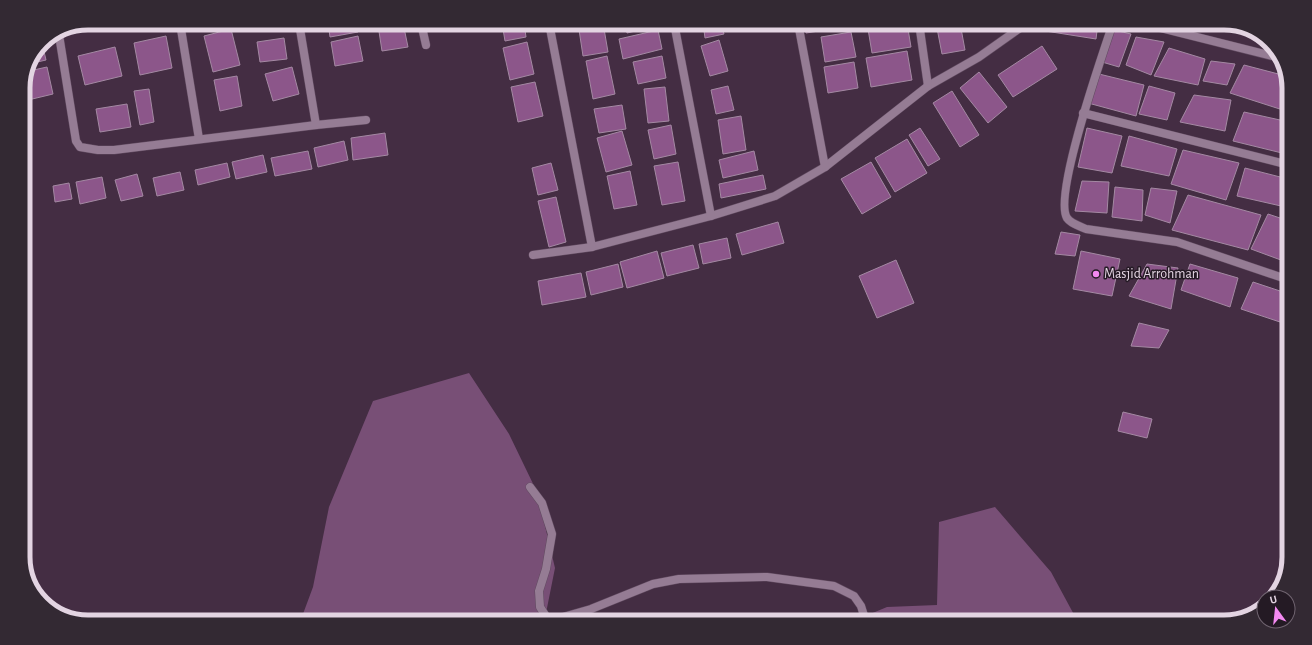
<svg xmlns="http://www.w3.org/2000/svg" width="1312" height="645" font-family="'Alegreya Sans',sans-serif">
<style>
.green{fill:#784f76}
.building{fill:#8c568a;stroke:#a489a3}
.lines{fill:none;stroke-linecap:round;stroke-linejoin:round}
.street-casing{stroke:#614b60;stroke-width:9}
.street{stroke:#957c94;stroke-width:8}
.poi-dot{fill:#f389f1;stroke:#241a24;stroke-width:1.5}
.labels{text-anchor:middle;dominant-baseline:central;stroke-width:3;stroke-linejoin:round;paint-order:stroke}
.poi-label{font-size:14px;fill:#e3d4e2;stroke:#241a24;text-anchor:start}
.rim{fill:none;stroke:#e3d4e2;stroke-width:5}
</style>
<rect width="100%" height="100%" fill="#442d43"/>
<g class="green">
<path d="M469 373 509 434 537 492 555 568 545 618 542 622H300L313 587 329 507 373 401Z"/>
<path d="M995 507 1051 572 1078 622H851L887 607 937 605 939 522Z"/>
</g>
<g class="building">
<path d="M202 23H230L204 30Z"/>
<path d="M328 23H356L358 32 330 37Z"/>
<path d="M388 23H403L408 47 382 51 378 25Z"/>
<path d="M502 23H524L526 37 505 41Z"/>
<path d="M578 23H603L608 52 583 56Z"/>
<path d="M625 23H651L652 27 627 33Z"/>
<path d="M703 23H721L724 34 705 38Z"/>
<path d="M804 23H857V25L806 33Z"/>
<path d="M867 23H907L911 47 872 53Z"/>
<path d="M936 23H960L965 50 942 54Z"/>
<path d="M975 23H1015V29L976 30Z"/>
<path d="M1040 23H1098L1096 39 1039 30Z"/>
<path d="M1199 23H1224L1230 25 1229 31Z"/>
<path d="M1239 27 1252 30 1261 37 1237 33Z"/>
<path d="M231 29 240 65 213 72 204 36Z"/>
<path d="M658 30 662 49 623 59 619 39Z"/>
<path d="M1114 30 1131 34 1119 67 1102 62Z"/>
<path d="M851 32 856 57 825 62 821 37Z"/>
<path d="M166 36 172 68 140 75 134 43Z"/>
<path d="M358 36 363 61 335 66 331 42Z"/>
<path d="M1136 37 1164 42 1151 75 1126 65Z"/>
<path d="M284 38 287 59 260 62 257 42Z"/>
<path d="M719 40 728 71 710 76 701 46Z"/>
<path d="M527 42 534 74 510 80 503 48Z"/>
<path d="M42 43 46 60 33 63Z"/>
<path d="M1042 46 1057 69 1013 97 998 75Z"/>
<path d="M115 47 122 76 85 85 78 56Z"/>
<path d="M1169 48 1205 59 1198 85 1154 76Z"/>
<path d="M907 51 912 80 871 87 866 58Z"/>
<path d="M607 56 615 94 593 99 586 61Z"/>
<path d="M662 56 666 78 638 84 633 62Z"/>
<path d="M1211 61 1235 64 1227 85 1203 81Z"/>
<path d="M854 62 858 88 828 93 824 67Z"/>
<path d="M1244 65 1286 76 1289 84V103L1286 111 1230 93Z"/>
<path d="M47 67 53 94 24 101 23 84 29 71Z"/>
<path d="M292 67 299 94 273 101 265 74Z"/>
<path d="M979 72 1007 107 988 123 960 88Z"/>
<path d="M1099 74 1144 85 1136 116 1088 103Z"/>
<path d="M237 76 242 106 220 111 214 80Z"/>
<path d="M535 82 543 116 518 122 511 87Z"/>
<path d="M728 86 734 110 716 114 711 90Z"/>
<path d="M1149 86 1175 93 1167 120 1139 114Z"/>
<path d="M665 87 669 121 648 123 644 89Z"/>
<path d="M149 89 154 122 140 125 134 91Z"/>
<path d="M952 91 979 135 960 147 933 103Z"/>
<path d="M1194 95 1231 100 1225 131 1180 122Z"/>
<path d="M127 104 131 127 100 132 96 109Z"/>
<path d="M622 105 626 129 599 133 594 109Z"/>
<path d="M1244 112 1289 122V142L1286 154 1233 141Z"/>
<path d="M741 116 746 150 723 154 718 120Z"/>
<path d="M671 125 676 154 654 159 648 130Z"/>
<path d="M920 128 940 159 928 166 909 135Z"/>
<path d="M1087 128 1122 136 1112 173 1078 167Z"/>
<path d="M622 131 632 165 606 172 597 138Z"/>
<path d="M385 133 388 155 353 160 351 138Z"/>
<path d="M1129 136 1177 149 1169 176 1121 166Z"/>
<path d="M907 139 927 173 895 192 875 158Z"/>
<path d="M344 141 348 160 318 167 314 148Z"/>
<path d="M1183 150 1239 163 1226 200 1171 184Z"/>
<path d="M308 151 312 169 275 176 271 158Z"/>
<path d="M754 151 758 170 723 178 719 160Z"/>
<path d="M263 155 267 172 236 179 232 162Z"/>
<path d="M678 162 685 201 662 205 654 166Z"/>
<path d="M871 162 891 197 862 214 841 179Z"/>
<path d="M227 163 230 177 198 185 195 170Z"/>
<path d="M551 163 558 190 538 195 532 168Z"/>
<path d="M1245 168 1288 179 1281 206 1237 196Z"/>
<path d="M630 171 637 205 614 209 607 176Z"/>
<path d="M180 172 184 190 157 196 153 178Z"/>
<path d="M137 174 143 196 121 201 115 180Z"/>
<path d="M763 175 766 189 721 198 719 184Z"/>
<path d="M102 177 106 198 80 204 76 182Z"/>
<path d="M1082 181 1109 182 1107 213 1075 211Z"/>
<path d="M69 183 72 199 55 202 53 186Z"/>
<path d="M1115 187 1143 190 1142 221 1112 217Z"/>
<path d="M1151 188 1177 191 1170 223 1145 215Z"/>
<path d="M1188 195 1261 215 1248 250 1172 230Z"/>
<path d="M556 197 566 242 549 247 538 201Z"/>
<path d="M1289 202V218L1285 217Z"/>
<path d="M1268 214 1289 221V263L1251 249Z"/>
<path d="M778 222 784 243 742 255 736 234Z"/>
<path d="M1061 232 1080 235 1075 256 1055 254Z"/>
<path d="M727 238 731 258 703 264 699 244Z"/>
<path d="M693 245 699 268 667 276 661 253Z"/>
<path d="M657 251 664 278 627 288 620 262Z"/>
<path d="M1081 251 1120 259 1112 296 1073 289Z"/>
<path d="M896 260 914 303 877 318 859 276Z"/>
<path d="M618 264 623 287 591 295 586 272Z"/>
<path d="M1147 264 1178 268 1171 309 1129 296Z"/>
<path d="M1190 264 1238 278 1230 307 1181 290Z"/>
<path d="M581 273 586 297 542 305 538 281Z"/>
<path d="M1253 282 1289 294V309L1283 323 1241 309Z"/>
<path d="M1139 323 1169 330 1159 348 1131 346Z"/>
<path d="M1123 412 1152 419 1147 438 1118 431Z"/>
</g>
<g class="lines">
<defs>
<g id="street">
<path d="M180 23 199 139"/>
<path d="M299 23 316 125"/>
<path d="M421 23 426 45"/>
<path d="M549 23 592 247 711 216 775 196 825 167 928 86 979 57 1020 28 1024 23"/>
<path d="M674 23 711 216"/>
<path d="M798 23 825 167"/>
<path d="M919 23 928 86"/>
<path d="M1113 23C1103 53 1053 196 1067 218 1071 224 1080 226 1086 229L1177 242 1289 280"/>
<path d="M1141 23 1280 58"/>
<path d="M59 35 76 141 80 147 98 150H114L316 125 366 120"/>
<path d="M1083 113 1289 165"/>
<path d="M533 255 592 247"/>
<path d="M530 487 542 503 552 534 546 569 539 591 540 607 549 621 591 609 653 584 679 579 767 577 834 586 854 596 861 606 866 622"/>
</g>
</defs>
<use href="#street" class="street-casing"/>
<use href="#street" class="street"/>
</g>
<circle class="poi-dot" cx="1096" cy="274" r="4"/>
<g class="labels">
<g class="poi-label">
<text x="1104" y="274">Masjid Arrohman</text>
</g>
</g>
<path d="M0 0H1312V645H0ZM88 30H1224A58 58 0 0 1 1282 88V557A58 58 0 0 1 1224 615H88A58 58 0 0 1 30 557V88A58 58 0 0 1 88 30Z" fill="#332933" fill-rule="evenodd"/>
<path class="rim" d="M88 30H1224A58 58 0 0 1 1282 88V557A58 58 0 0 1 1224 615H88A58 58 0 0 1 30 557V88A58 58 0 0 1 88 30Z"/>
<g transform="translate(1276 609) rotate(345)"><circle r="19" fill="#241a24" stroke="#706470"/>
<path d="M0-3L7 15L0 10L-7 15Z" fill="#f389f1"/>
<text y="-6" font-size="11" font-weight="bold" text-anchor="middle" fill="#e3d4e2">U</text>
</g>
</svg>
